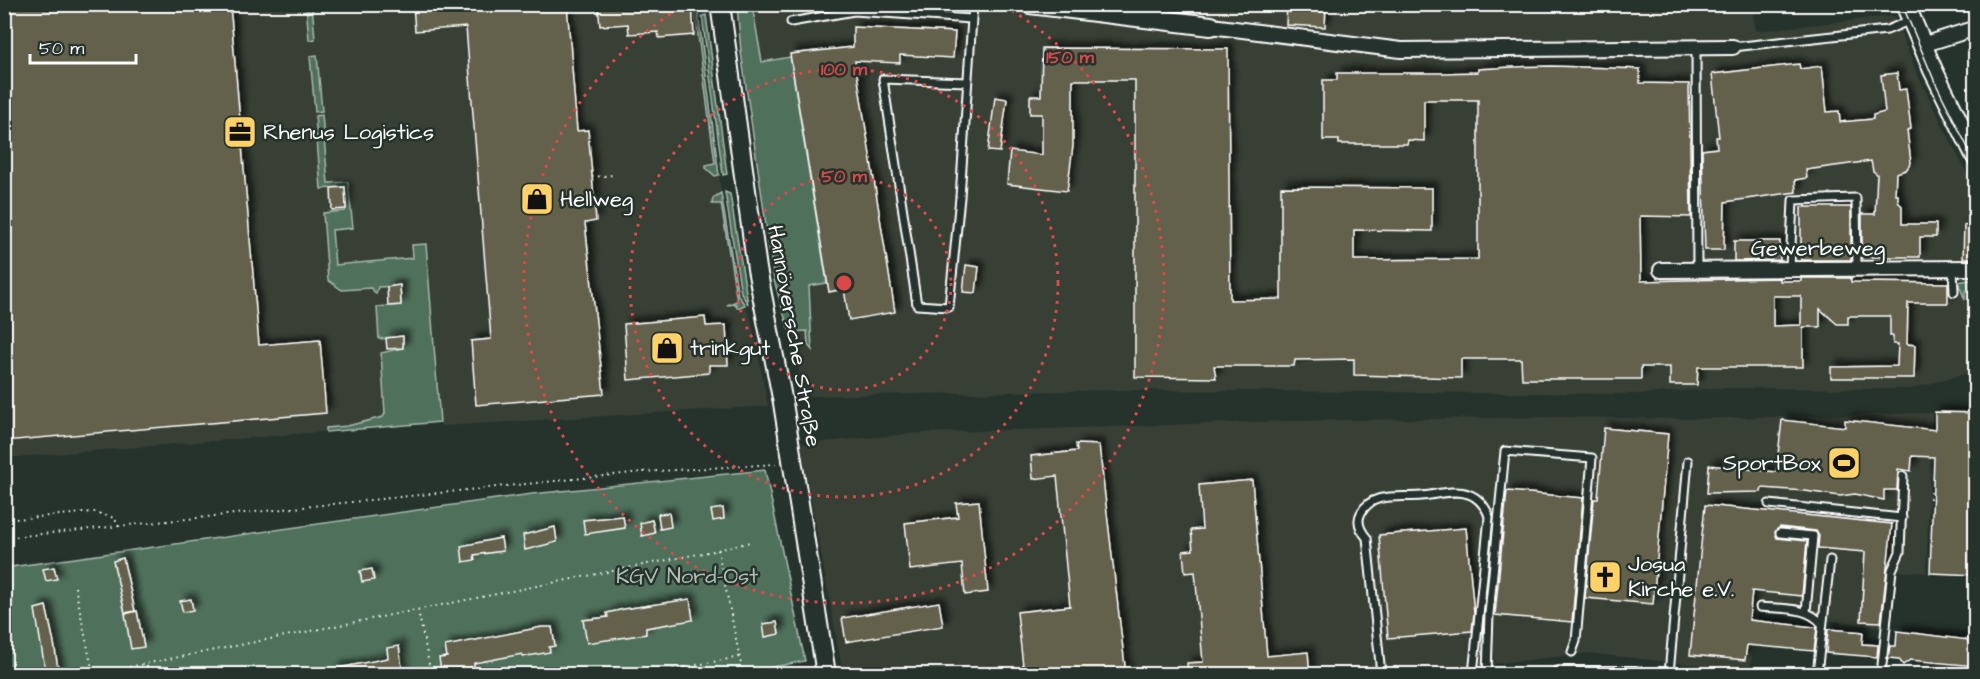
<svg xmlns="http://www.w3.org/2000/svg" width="1980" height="679" font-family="'Architects Daughter',sans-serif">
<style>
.built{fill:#384036}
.green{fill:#4f715c;stroke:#a7b8ae;stroke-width:1.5}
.building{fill:#63604c;stroke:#fff;stroke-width:1.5;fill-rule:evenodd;filter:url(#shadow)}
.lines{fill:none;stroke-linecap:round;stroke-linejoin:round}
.lane-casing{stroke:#fff;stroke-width:11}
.street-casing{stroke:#fff;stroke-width:18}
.secondary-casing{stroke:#fff;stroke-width:22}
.path{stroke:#fff;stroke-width:2;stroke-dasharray:1.5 4.5;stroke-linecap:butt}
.lane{stroke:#26332d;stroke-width:7}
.street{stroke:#26332d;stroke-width:14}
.secondary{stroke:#26332d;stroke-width:18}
.tram{stroke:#fff;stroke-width:1.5}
.ring{fill:none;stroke:#dc4848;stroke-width:3;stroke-dasharray:3 6}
.labels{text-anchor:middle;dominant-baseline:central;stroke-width:5;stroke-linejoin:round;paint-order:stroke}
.poi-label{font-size:22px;fill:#fff;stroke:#26332d;text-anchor:start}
.street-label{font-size:22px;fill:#fff;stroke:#26332d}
.park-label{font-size:22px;fill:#b0bfb6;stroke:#26332d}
.centre{fill:#dc4848;stroke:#26332d;stroke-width:3}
.ring-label{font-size:18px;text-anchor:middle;font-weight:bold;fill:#dc4848;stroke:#26332d;stroke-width:5;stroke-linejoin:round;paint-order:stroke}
</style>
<defs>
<filter id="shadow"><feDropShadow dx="5.5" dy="-5.5" stdDeviation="3" flood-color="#0009"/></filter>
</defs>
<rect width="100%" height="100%" fill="#26332d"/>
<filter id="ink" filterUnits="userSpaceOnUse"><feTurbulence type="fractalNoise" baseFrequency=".0167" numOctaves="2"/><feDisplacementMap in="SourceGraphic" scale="12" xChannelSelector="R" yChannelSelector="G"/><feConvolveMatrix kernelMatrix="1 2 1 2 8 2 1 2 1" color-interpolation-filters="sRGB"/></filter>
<g filter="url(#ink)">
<g class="built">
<path d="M1751 4 1756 31 1894 16 1916 72 1975 190V371L1910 389 1716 388 1643 394 1120 390 802 396 751 5Z"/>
<path d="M5 5H697L721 193 738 295 751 318 768 406 441 426 440 422 5 458Z"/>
<path d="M1932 413 1926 573 1896 571 1889 628 1758 612 1750 671 1588 653 1405 674H843L801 444 922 433 1286 421 1560 417 1689 419Z"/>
</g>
<g class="green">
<path d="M306 5H312L315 39 309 40Z"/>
<path d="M694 5H697L719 175 715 176 706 168V165L715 163Z"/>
<path d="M737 5H752L762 62 790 57 827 283 809 286 812 350 808 345 807 331 791 332 788 328 774 280 741 52Z"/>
<path d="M706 15 727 174 723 175 702 16Z"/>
<path d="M317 55 322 111 315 112 310 56Z"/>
<path d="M322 115 328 183 348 182 353 228 332 230 335 265 413 258 412 245 426 244 440 422 326 432V428L347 426 383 417 385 413 381 353 403 348 402 337 379 339 377 307 401 305 400 286 378 287 376 294 371 288 342 290 328 280 323 213 345 211 346 208 344 187 321 189 315 116Z"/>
<path d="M725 192 730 194 748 304 741 293Z"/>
<path d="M721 193 738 295 745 305 737 308 736 304 727 305 737 301 721 204H712L713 198Z"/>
<path d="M1975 279V291H1965V300L1958 282Z"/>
<path d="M765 470 805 661 747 672V674H5L4 568 532 494Z"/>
</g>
<g class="building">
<path d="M4 4H230L259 345 320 340 326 413 4 441Z"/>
<path d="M413 4H567L577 131 588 130 596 221 585 223 604 394 476 405 471 341 491 339 466 27 415 31Z"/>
<path d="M598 4H692L694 35 659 38 658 32 629 34 628 24 600 26Z"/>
<path d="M1287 4H1326L1325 27 1286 25Z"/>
<path d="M853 27 955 32 953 58 900 55V63L855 61 895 312 849 320 844 289 829 292 790 54 853 47Z"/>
<path d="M1042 48 1228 49 1230 300 1281 299V187L1432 188V231L1354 230V260L1478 259V100H1424V141L1408 140 1407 144H1339V140H1323V80H1337V73H1443L1478 72V69L1513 67 1551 66 1640 69V83L1689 84 1691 217 1640 216 1641 281 1780 278V281H1801V278H1851V282L1948 283V303H1908L1907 344 1915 345 1914 378H1831V367L1897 366 1898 344H1893V336H1890V316H1848V324H1837L1820 309V327H1803V367H1698L1697 385H1670V367H1641V379H1522L1521 359H1461V378L1354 375V359L1295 360 1294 366H1214L1216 378 1135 377V80H1073V146L1067 191 1007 184 1010 151 1042 155V114H1030V96H1041ZM1773 296H1801V325L1773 326Z"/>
<path d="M1799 64 1800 69 1822 66 1827 112 1839 111 1840 122 1873 119V115L1885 112 1881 75 1897 73 1899 90 1906 89 1911 129 1907 130 1911 163 1906 170 1896 173 1895 195H1898V202L1902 206V224H1936V237H1920V257H1862V214H1875L1877 174 1873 171 1871 161 1806 170 1807 178 1795 180 1796 192 1725 202 1724 250H1705L1702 150 1717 148 1716 137H1719L1712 74Z"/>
<path d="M995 97 1007 99 1000 152 988 151Z"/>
<path d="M345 187 346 209 332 210 331 188Z"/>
<rect x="1801" y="207" width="50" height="53"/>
<path d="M1976 223V258H1963L1964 225Z"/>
<path d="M1734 241H1780V260L1734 261Z"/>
<path d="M966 265 979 267 976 293 963 292Z"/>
<path d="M400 285 401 305 388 306 387 287Z"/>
<path d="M705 317 706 326 726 325 728 365H709V373L628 380 624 324Z"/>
<path d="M403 336V348L387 349 386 338Z"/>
<path d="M1935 412 1976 413V575L1930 573 1934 457 1912 456 1911 471 1898 469 1897 490H1884V500L1855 494 1840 496 1805 491 1762 488 1761 492 1707 493 1709 465 1776 472 1782 420 1845 427V420L1935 430Z"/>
<path d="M1604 428 1668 434 1653 604 1585 598 1594 499H1598Z"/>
<path d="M1076 444 1099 445 1126 675H1024L1017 612 1070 606 1057 476 1033 479 1031 456 1077 451Z"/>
<path d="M1252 480 1267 656 1308 652 1310 675H1188L1187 663 1203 662 1195 572 1185 573 1183 551 1193 550 1191 530 1202 529 1199 485Z"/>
<path d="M1507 491 1583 498 1572 622 1495 615Z"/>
<path d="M979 501 988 592 965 595 962 564 910 570 905 523 958 517 956 503Z"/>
<path d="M1705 505 1892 524 1881 622 1861 621 1865 552 1818 548 1819 536 1816 531 1780 527 1775 532 1777 538 1807 541 1802 596 1752 591 1749 620 1814 627 1817 628 1814 651 1747 645 1745 660 1690 655Z"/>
<path d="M723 508 724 519 713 521 711 510Z"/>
<path d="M669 513 671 527 660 529 658 514Z"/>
<path d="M623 516 625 528 585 534 583 520Z"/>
<path d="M652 520 655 533 642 536 640 523Z"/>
<path d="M555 527 557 542 525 550 523 535Z"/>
<path d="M1466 528 1474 613 1472 631 1388 638 1379 535Z"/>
<path d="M501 538 503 551 474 555 475 560 463 562 461 546Z"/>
<path d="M123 558 135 611 125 613 113 561Z"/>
<path d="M54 567 57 579 46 581 43 569Z"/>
<path d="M372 569 374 580 362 582 360 571Z"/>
<path d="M191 599 193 610 183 612 180 601Z"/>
<path d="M690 599 693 620 646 628V634L587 643 583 620 608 617 607 613 624 609Z"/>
<path d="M939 602 943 626 846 642 842 618Z"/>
<path d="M46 606 54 643 59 675H46L35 609Z"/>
<path d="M137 611 144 647 131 649 125 614Z"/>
<path d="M777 622 779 634 765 637 763 624Z"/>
<path d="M542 627H552L555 646 549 647 550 652 523 657 522 654 474 663V667L441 671 439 658 447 657 445 646Z"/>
<path d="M1828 629 1863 632 1862 644 1878 645 1877 657 1826 653Z"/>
<path d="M1897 631 1969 640 1968 642 1976 643V666L1910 660 1903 665 1899 659 1888 658 1890 646H1896Z"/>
<path d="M399 646 403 675H385L384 671 367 675H335L334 669 388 658 387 648Z"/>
</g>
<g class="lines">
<defs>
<g id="lane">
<path d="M791 22 854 11 971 19"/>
<path d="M1733 47 1887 30 1911 20"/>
<path d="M1696 49 1697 270"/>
<path d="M967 82 883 79 917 305 949 307 960 197 973 4"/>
<path d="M1953 268 1954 292"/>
<path d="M1790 269 1793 200 1856 198 1857 269"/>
<path d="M1769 504 1902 518"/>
<path d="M1780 533 1813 536 1806 612"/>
<path d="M1760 607C1781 609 1808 606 1822 624"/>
<path d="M1381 674 1367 538C1360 530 1356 522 1361 513 1372 491 1401 498 1421 496 1435 495 1455 489 1468 494 1478 497 1487 508 1489 517L1473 674"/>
<path d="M1487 674 1489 614 1505 451 1592 458 1576 641 1572 652"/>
<path d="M1669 674 1688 461"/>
<path d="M1817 674 1830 560"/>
<path d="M1881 674 1892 570 1900 552 1903 476"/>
</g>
<g id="street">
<path d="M1211 26 1401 50 1733 47"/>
<path d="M1922 45 1976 28"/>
<path d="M1661 270 1976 268"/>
<path d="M1559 674H1636"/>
</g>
<g id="secondary">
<path d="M720 4 757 269 783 403 826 674"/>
<path d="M1030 4 1211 26"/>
<path d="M1905 4 1933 70 1976 157"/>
</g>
</defs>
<use href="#lane" class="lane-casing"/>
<use href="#street" class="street-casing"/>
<use href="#secondary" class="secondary-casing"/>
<g class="path">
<path d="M1968 45 1976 58"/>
<path d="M592 177 614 175"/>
<path d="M1930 499V493H1933"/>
<path d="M4 520 94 512 114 518 119 526 642 472 776 464"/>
<path d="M4 538 119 526"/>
<path d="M718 550 750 542"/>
<path d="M75 587 93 673"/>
<path d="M418 610 431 674"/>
<path d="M94 674 718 550 743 674"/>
<path d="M649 674 739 657"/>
</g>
<use href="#lane" class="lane"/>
<use href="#street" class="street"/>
<use href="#secondary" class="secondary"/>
<path class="tram" d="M1902 4 1934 80 1976 164"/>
</g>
</g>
<g class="ring">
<circle cx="844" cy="283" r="107"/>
<circle cx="844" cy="283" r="214"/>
<path d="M1004 6A320 320 0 1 1 684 6"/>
</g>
<defs>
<symbol id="office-square" viewBox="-11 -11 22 22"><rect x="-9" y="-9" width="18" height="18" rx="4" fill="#ffd166" stroke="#26332d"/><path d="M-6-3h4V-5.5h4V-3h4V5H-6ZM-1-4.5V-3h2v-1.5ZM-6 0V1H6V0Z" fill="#111"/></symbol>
<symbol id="shop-square" viewBox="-11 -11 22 22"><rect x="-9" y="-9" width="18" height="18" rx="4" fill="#ffd166" stroke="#26332d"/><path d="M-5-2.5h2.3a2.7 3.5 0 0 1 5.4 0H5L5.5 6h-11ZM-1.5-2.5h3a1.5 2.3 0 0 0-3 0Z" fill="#111"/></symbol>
<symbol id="stadium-square" viewBox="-11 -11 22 22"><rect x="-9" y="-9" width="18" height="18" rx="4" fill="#ffd166" stroke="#26332d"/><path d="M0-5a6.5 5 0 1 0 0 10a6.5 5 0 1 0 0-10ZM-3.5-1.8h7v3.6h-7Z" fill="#111"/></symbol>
<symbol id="church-square" viewBox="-11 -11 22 22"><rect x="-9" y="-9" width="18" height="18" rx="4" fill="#ffd166" stroke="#26332d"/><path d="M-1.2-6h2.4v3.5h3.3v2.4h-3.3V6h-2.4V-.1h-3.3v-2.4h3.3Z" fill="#111"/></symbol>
</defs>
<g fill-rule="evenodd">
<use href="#office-square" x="221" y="113" width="38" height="38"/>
<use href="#shop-square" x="518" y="180" width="38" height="38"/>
<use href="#shop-square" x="648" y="329" width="38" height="38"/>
<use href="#stadium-square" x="1825" y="444" width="38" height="38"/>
<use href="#church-square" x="1586" y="558" width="38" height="38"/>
</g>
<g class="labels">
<g class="poi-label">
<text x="263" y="132">Rhenus Logistics</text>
<text x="560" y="199">Hellweg</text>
<text x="690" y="348">trinkgut</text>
<text x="1821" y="463" text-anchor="end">SportBox</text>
<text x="1628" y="564">Josua<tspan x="1628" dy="25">Kirche e.V.</tspan></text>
</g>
<g class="street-label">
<text x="1818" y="248">Gewerbeweg</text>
<text transform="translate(794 336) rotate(80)">Hannöversche Straße</text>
</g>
<g class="park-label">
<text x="687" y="576">KGV Nord-Ost</text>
</g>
</g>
<circle cx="844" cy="283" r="9" class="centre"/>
<g class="ring-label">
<text x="1070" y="63">150 m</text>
<text x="844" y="75">100 m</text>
<text x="844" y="182">50 m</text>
</g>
<rect width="1980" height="679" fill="none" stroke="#26332d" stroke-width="24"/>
<rect x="12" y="12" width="1956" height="655" fill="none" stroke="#fff" stroke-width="2" filter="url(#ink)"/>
<path d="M30 54v9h106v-9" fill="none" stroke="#ffffff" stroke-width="3"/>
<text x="39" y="54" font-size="18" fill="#ffffff" stroke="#26332d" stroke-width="4.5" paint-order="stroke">50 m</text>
</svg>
